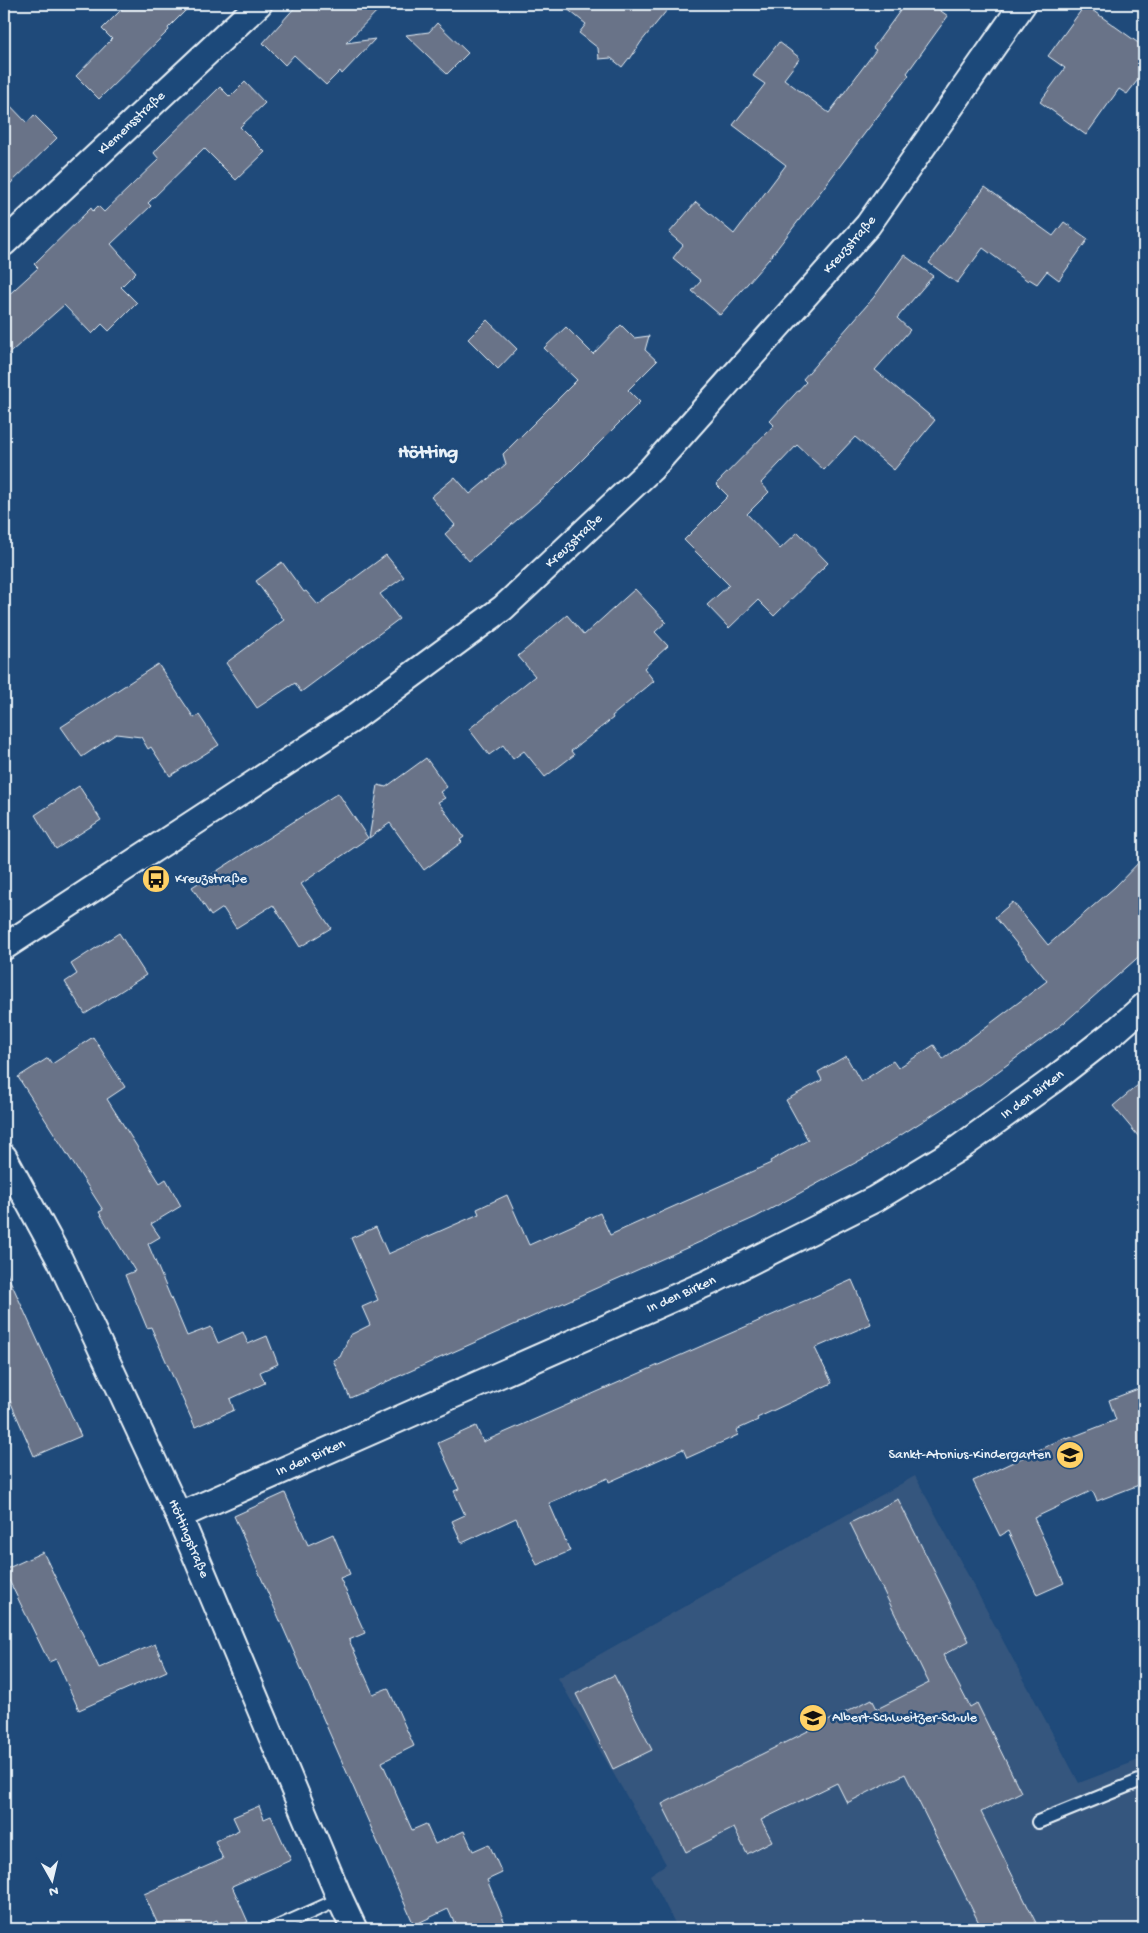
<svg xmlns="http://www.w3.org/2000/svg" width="1148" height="1933" font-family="'Gochi Hand',sans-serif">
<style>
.built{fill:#35567e}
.building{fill:#697388;stroke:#e8f1f8}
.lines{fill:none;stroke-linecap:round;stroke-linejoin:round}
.service-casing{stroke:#e8f1f8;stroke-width:16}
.minor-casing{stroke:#e8f1f8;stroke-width:29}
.service{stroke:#1f4a7a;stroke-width:12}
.minor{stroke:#1f4a7a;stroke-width:25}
.labels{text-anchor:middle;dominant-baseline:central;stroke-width:5;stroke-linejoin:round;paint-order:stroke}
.street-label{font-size:14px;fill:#e8f1f8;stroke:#1f4a7a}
.poi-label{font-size:14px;fill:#e8f1f8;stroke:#1f4a7a;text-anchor:start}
.district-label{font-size:19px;font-weight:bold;fill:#e8f1f8;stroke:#1f4a7a}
</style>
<rect width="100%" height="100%" fill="#1f4a7a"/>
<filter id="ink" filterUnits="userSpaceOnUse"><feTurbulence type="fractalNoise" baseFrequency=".02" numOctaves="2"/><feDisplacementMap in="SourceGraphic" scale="10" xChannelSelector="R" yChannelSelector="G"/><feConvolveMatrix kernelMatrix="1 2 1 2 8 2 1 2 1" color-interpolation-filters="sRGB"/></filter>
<g filter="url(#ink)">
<path class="built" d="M915 1476 1079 1783 1144 1758V1929H678L650 1875 666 1864 558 1678Z"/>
<g class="building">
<path d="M127 4H192L168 28 169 30 99 99 76 76 112 39 102 29Z"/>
<path d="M298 4H384L346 43 375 39 342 74 340 71 326 85 294 55 285 65 263 43Z"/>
<path d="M561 4H672L641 42 630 59 629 58 622 67 611 58 599 59 598 48 579 33 586 24Z"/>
<path d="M905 4H931L948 16 907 73 909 75 796 224 769 259 720 315 692 291 701 281 673 258 683 245 669 233 696 202 734 234 786 165 733 125 765 84 753 76 779 42 800 58 784 79 829 113 876 50 873 48Z"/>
<path d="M1085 5 1144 47V72L1127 94 1119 89 1086 135 1040 102 1065 68 1048 56Z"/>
<path d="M437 23 468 53 447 74 406 35 429 32Z"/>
<path d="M245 82 265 103 240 127 265 152 236 180 204 148 148 203 151 206 111 244 136 272 121 287 137 303 109 331 102 324 92 334 64 305 4 358V299L38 268 34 264 91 208 93 211 98 206 104 212 159 159 154 153 158 148 220 87 230 97Z"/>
<path d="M4 99 27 123 34 115 57 138 4 190Z"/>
<path d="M985 187 1053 236 1064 222 1088 239 1059 280 1047 271 1037 284 1029 279 1028 281 983 248 957 283 929 263Z"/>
<path d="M904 255 933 276 897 318 910 330 875 370 935 420 894 470 855 437 824 470 797 445 761 483 769 492 747 514 780 549 798 532 828 563 774 616 758 600 729 628 707 605 729 585 684 540 728 496 716 484 774 425 770 421 806 382 803 379 874 297Z"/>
<path d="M487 320 517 349 498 369 468 339Z"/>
<path d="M621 325 634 338 649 336 645 350 657 361 628 390 640 402 553 489 469 561 445 534 455 525 431 497 455 477 470 494 506 464 503 454 577 380 544 348 566 327 593 354Z"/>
<path d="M386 555 404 577 380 594 399 619 301 692 295 683 257 708 226 663 284 620 256 581 282 562 304 592 306 591 318 605Z"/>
<path d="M635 589 666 622 655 632 668 646 644 668 654 681 612 716 613 718 571 751 574 755 545 777 524 751 513 759 503 745 489 755 469 729 535 676 518 656 567 615 584 635Z"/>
<path d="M158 664 194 718 199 715 219 745 170 776 151 747 148 749 141 737 116 734 82 757 61 727Z"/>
<path d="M426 758 447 787 440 792 445 798 438 802 464 837 460 840 462 842 424 870 390 823 369 838 378 785 386 787Z"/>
<path d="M79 786 101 820 56 849 35 815Z"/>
<path d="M338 793 368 838 301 884 331 928 300 947 273 905 236 928 223 908 211 916 192 887Z"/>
<path d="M1144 857V952L1065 1022 981 1084 868 1156 756 1217 350 1398 333 1360 340 1357 350 1335 370 1325 362 1307 378 1300 351 1238 376 1227 388 1254 479 1214 477 1209 507 1195 529 1245 600 1213 610 1235 771 1163 770 1161 808 1140 786 1100 822 1080 818 1072 846 1056 861 1082 893 1061 898 1068 934 1045 943 1059 1047 981 995 917 1013 902 1048 945 1115 887Z"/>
<path d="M119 933 146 975 85 1014 65 982 77 974 71 964Z"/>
<path d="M93 1037 125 1087 107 1099 160 1183 166 1179 181 1206 151 1224 160 1237 148 1244 187 1336 211 1327 218 1343 243 1332 248 1344 267 1336 278 1364 260 1372 265 1383 230 1399 234 1410 195 1427 151 1327 147 1328 125 1275 135 1271 99 1212 103 1210 18 1077 48 1058 52 1064Z"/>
<path d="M1144 1080V1143L1113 1106Z"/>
<path d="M4 1267 81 1436 34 1456 4 1387Z"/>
<path d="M852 1280 871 1324 815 1348 832 1383 757 1418 758 1420 736 1430 738 1435 687 1458 683 1449 609 1482 608 1478 549 1503 570 1551 537 1565 516 1518 462 1543 452 1521 465 1515 454 1491 459 1489 438 1443 476 1426 483 1442Z"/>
<path d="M1138 1389 1144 1404V1483L1097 1501 1093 1492 1091 1491 1034 1518 1064 1583 1037 1595 1008 1531 1000 1536 973 1481 1066 1437 1067 1439 1116 1420 1109 1400Z"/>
<path d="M285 1493 308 1545 333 1534 350 1574 340 1578 365 1633 349 1640 373 1694 388 1688 414 1746 382 1762 412 1830 426 1824 435 1844 464 1831 473 1851 489 1844 502 1873 487 1880 505 1923 490 1929H457L448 1909 414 1925 234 1516Z"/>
<path d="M898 1499 969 1641 943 1655 970 1707 977 1703 1021 1792 981 1812 1039 1929H982L905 1774 847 1803 837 1783 761 1820 772 1841 747 1854 734 1828 686 1852 662 1804 872 1699 877 1709 929 1683 850 1523Z"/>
<path d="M43 1552 99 1668 155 1644 167 1671 79 1710 56 1659 49 1662 4 1570Z"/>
<path d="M614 1675 652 1750 613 1769 576 1694Z"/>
<path d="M259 1806 264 1819 271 1816 291 1860 232 1886 248 1922 232 1929H221L217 1920 195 1929H160L144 1894 223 1859 215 1841 239 1830 233 1817Z"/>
</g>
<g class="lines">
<defs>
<g id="service">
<path d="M1038 1822 1144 1779"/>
<path d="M273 1929 340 1899"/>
</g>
<g id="minor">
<path id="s1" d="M4 243 259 4"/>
<path id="s2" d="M4 947 351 720 503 608 651 469 868 225 1023 4"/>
<path id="s3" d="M4 1157 60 1260 179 1516 340 1899 354 1929"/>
<path id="s4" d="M179 1516 710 1282 875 1199 959 1148 1053 1080 1118 1029 1144 1006"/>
</g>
</defs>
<use href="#service" class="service-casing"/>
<use href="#minor" class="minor-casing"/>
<use href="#service" class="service"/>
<use href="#minor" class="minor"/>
</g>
</g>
<defs>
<symbol id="bus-disc" viewBox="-11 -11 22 22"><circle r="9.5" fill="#ffd166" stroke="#1f4a7a"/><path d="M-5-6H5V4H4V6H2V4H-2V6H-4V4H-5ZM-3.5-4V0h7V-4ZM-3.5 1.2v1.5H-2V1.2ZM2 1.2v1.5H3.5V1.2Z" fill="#111"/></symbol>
<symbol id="school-disc" viewBox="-11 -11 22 22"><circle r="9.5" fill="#ffd166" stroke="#1f4a7a"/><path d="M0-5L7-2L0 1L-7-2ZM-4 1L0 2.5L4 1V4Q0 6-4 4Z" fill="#111"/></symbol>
</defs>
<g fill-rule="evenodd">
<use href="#bus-disc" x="140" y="863" width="32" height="32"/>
<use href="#school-disc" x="1054" y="1439" width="32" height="32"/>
<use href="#school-disc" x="797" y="1702" width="32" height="32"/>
</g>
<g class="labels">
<g class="street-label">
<text stroke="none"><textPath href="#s1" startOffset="175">Klemensstraße</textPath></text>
<text stroke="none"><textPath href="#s2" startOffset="1106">Kreuzstraße</textPath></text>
<text stroke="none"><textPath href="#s2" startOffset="701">Kreuzstraße</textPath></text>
<text stroke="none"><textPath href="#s4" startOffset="954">In den Birken</textPath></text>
<text stroke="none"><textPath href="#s4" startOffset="549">In den Birken</textPath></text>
<text stroke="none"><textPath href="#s4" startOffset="144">In den Birken</textPath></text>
<text stroke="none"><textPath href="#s3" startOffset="424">Höttingstraße</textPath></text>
</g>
<g class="poi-label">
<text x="175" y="879">Kreuzstraße</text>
<text x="1051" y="1455" text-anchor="end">Sankt-Atonius-Kindergarten</text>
<text x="832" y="1718">Albert-Schweitzer-Schule</text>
</g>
<g class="district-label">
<text x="428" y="453">Hötting</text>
</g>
</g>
<rect width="1148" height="1933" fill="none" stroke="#1f4a7a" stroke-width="20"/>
<rect x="10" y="10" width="1128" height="1913" fill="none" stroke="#e8f1f8" stroke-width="2" filter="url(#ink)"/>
<g transform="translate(52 1880) rotate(172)" stroke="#1f4a7a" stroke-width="4" paint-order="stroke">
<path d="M0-4L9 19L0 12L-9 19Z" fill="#e8f1f8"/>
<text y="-8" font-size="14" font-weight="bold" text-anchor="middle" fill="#e8f1f8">N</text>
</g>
</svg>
